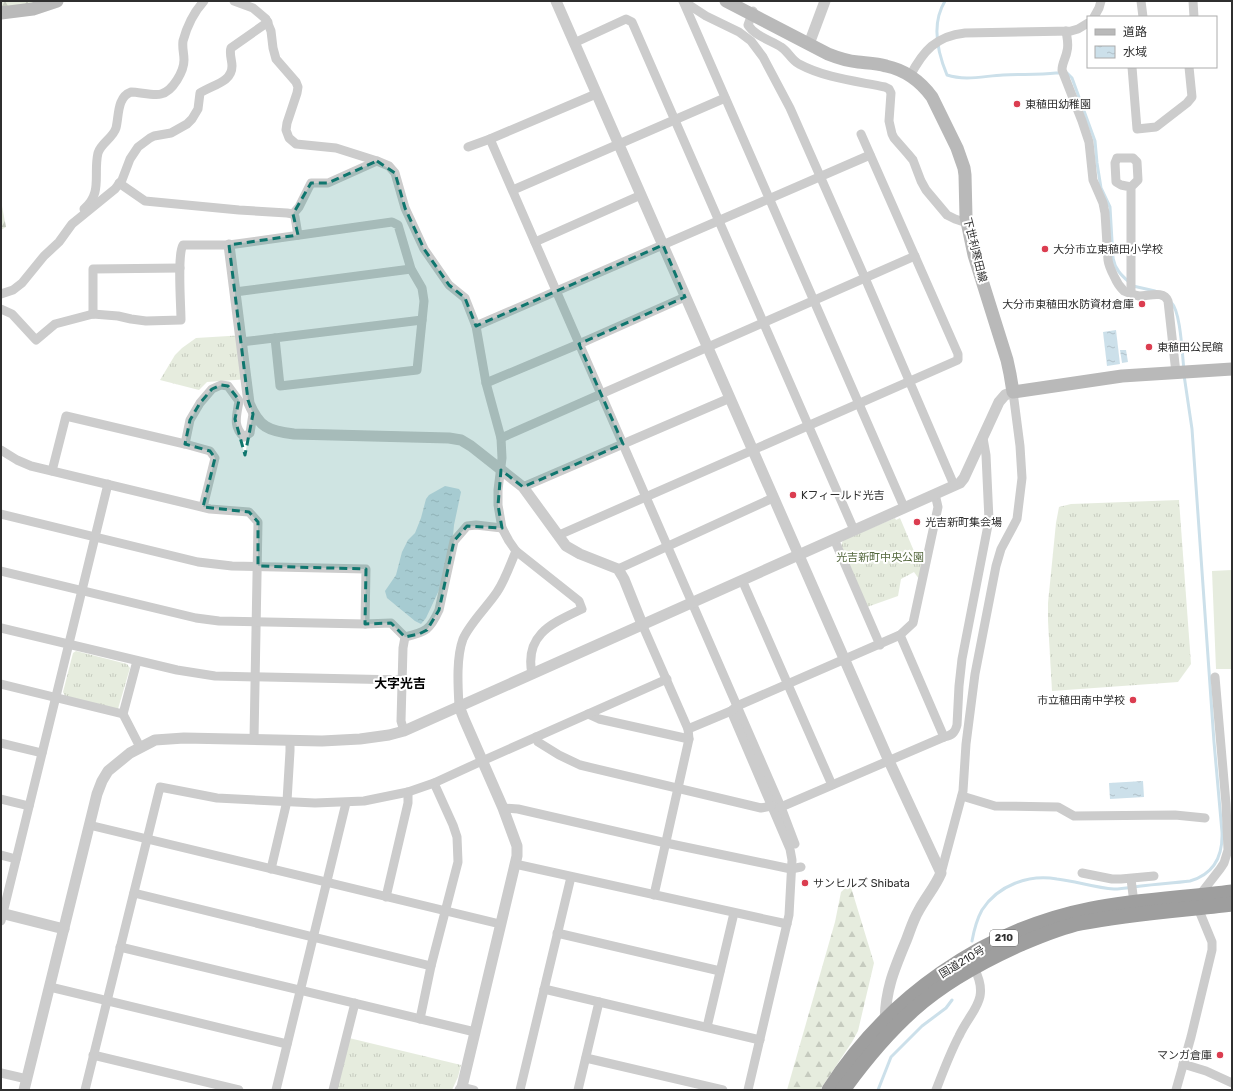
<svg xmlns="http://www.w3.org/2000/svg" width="1233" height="1091" font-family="Rubik,'Noto Sans JP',sans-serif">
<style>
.grass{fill:url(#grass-tufts)}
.forest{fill:url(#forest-firs)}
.garden{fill:#e6ecde}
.water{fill:url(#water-ripples)}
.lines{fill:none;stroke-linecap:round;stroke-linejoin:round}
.stream{stroke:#cce0ea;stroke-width:3}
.minor{stroke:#ccc;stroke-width:9}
.tertiary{stroke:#ccc;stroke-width:11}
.secondary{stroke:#b9b9b9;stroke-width:13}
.trunk{stroke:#9e9e9e;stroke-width:15}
.marked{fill:#0f766e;fill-opacity:0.2;stroke:#0f766e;stroke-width:3;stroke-dasharray:8 5;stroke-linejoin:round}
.poi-dot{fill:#db3d50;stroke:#fff;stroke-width:1.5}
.labels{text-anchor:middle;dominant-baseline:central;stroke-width:4;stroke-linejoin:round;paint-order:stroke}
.shield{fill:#fff;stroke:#6d6d6d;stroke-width:1}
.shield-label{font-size:10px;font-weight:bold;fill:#2f2f2f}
.poi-label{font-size:11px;fill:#2f2f2f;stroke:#fff;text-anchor:start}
.street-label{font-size:11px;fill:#2f2f2f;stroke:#fff}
.park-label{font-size:11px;fill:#55693f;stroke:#fff}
.quarter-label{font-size:13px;font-weight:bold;fill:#000;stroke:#fff}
</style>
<defs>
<pattern id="grass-tufts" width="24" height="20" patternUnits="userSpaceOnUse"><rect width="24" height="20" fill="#e6ecde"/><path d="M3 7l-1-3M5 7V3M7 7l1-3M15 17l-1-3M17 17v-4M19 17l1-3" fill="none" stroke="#c6cbbf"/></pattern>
<pattern id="forest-firs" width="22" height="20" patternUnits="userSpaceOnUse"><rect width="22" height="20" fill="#e6ecde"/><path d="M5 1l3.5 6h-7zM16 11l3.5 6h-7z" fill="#c6cbbf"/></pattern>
<pattern id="water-ripples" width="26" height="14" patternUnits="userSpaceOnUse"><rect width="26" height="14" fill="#cce0ea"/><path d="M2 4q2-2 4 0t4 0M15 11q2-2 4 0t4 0" fill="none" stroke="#b0c0c9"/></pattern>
</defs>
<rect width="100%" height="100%" fill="#fff"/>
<g class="grass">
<path d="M245 335 249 379 207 382 199 390 160 380 175 355 182 348 196 338Z"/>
<path d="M1179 500 1191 664 1178 682 1052 691 1048 621V603L1056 523 1059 507 1071 504Z"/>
<path d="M895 518 896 520 900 518 919 563 922 564 919 579 914 572 901 579 898 596 867 607 841 546 843 540Z"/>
<path d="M76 651 127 664 130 668 118 709 65 696 63 692 73 653Z"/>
<path d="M349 1038 461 1065 458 1077 452 1090H336Z"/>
</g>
<g class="forest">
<path d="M1 1H56L1 10Z"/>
<path d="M1 201 6 227 1 230Z"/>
<path d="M850 884 874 963 858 1031 852 1042 820 1090H787L835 922 841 892Z"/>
</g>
<path class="garden" d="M1232 570V669H1216L1212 571Z"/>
<g class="water">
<path d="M1116 330 1120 364 1107 366 1103 332Z"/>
<path d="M1120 350H1126L1128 362 1122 363Z"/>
<path d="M445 486 459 489 461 492 454 525 451 557 440 588 426 618 421 624 415 621 387 598 385 591 396 575 402 552 408 540 415 533 421 518 426 499 429 495Z"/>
<path d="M1143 781 1144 797 1110 799 1109 783Z"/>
</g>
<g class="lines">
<g class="stream">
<path d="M945 1C931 24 937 51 947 75 965 81 984 76 1003 75 1021 74 1039 75 1056 73H1067L1072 78 1095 141 1097 163 1101 188 1110 207 1113 258C1115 269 1121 275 1129 282"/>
<path d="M1133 286 1155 291"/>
<path d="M1171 302C1181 312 1182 354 1184 370"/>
<path d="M972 941C974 930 977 919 982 910 998 885 1029 874 1057 879 1076 881 1095 888 1114 889 1123 889 1132 887 1141 886 1157 884 1174 883 1190 881 1214 874 1223 857 1222 832L1214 742 1192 429 1184 375"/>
<path d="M878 1090 891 1057 922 1026 946 1008 952 1000"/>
</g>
<g class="minor">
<path d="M234 1 253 8 266 19 271 31 273 48 276 59 296 82 298 87 297 93 287 123 286 130 289 138 296 144 336 148 377 161 389 166 395 173 405 208 424 249 449 285 465 298 476 326 486 383 501 438 502 458 498 490V505L502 528 509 541 516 551 579 601 582 609C553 623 524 634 532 674"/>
<path d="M683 1 706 16 739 32 751 41 763 57 790 108 865 278 954 485"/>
<path d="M683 1 904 507"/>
<path d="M1141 1 1143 17"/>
<path d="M1193 1 1194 17"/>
<path d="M753 11 748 25C755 36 770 40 781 47 788 51 791 60 799 64 825 78 856 81 885 87L889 89 891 93 889 121 892 134 894 138 908 154 913 160 921 181 926 190 947 215 955 219 967 223"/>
<path d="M1094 17 1099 8 1101 1"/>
<path d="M1066 31C1067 38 1069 44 1067 51 1066 58 1062 63 1062 70L1082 121 1089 142 1093 180 1103 203 1105 213 1108 260C1109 267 1112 272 1115 278 1117 283 1120 287 1124 291 1128 293 1134 295 1139 296 1149 296 1164 290 1168 301L1176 373"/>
<path d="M574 43 626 19 632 22 854 530"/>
<path d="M1132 67 1137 129 1156 127 1187 103 1192 97 1189 67"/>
<path d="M910 76C923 51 936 36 965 33L1071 31 1078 29 1088 23"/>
<path d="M490 139 781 807 795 844"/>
<path d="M468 147 490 139 596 94"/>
<path d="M119 183 145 201 239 210 287 213 293 214 295 217 298 235"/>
<path d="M1131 187 1121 185 1116 182 1115 163 1117 158H1133L1137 162 1138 180 1131 187V294"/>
<path d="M513 190 725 98"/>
<path d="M84 209C103 193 93 174 98 153 101 143 113 138 116 128 119 116 117 97 131 92 139 92 154 96 161 94 173 91 184 71 184 60 184 53 182 48 183 41 187 26 194 12 204 1"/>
<path d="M293 214 299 207 311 183H328L377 161"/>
<path d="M535 242 641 195"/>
<path d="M235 292 411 269"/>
<path d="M1 294 13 290 22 283 44 256 59 242 72 224 115 189 122 180 130 159 138 147 150 138 154 136 171 133 187 124 192 119 198 109 200 93C211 85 232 83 232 66 232 60 229 53 231 48L268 22"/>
<path d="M1 309 12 314 36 340 55 324 93 314 118 316 131 319 146 321 181 320C181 306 177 255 183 245H229L392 222 398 225 411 269 422 288 424 301 417 370 280 386 275 338"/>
<path d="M93 314V269L180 268"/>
<path d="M476 326 870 155"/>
<path d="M241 342 422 320"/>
<path d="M486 383 579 344 685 297"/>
<path d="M501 438 915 256"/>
<path d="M185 444 190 420 200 403 212 389 221 385 228 386 239 401C237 415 232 426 244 437L250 433 253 414"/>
<path d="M1 450 17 460 31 466 210 509 249 512 258 522 254 739"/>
<path d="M52 471 66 416 185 444 210 451 215 458 203 507"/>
<path d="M523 487 730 398"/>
<path d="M1 514 198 562 232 566 366 569 365 624"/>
<path d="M559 535 958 360V354L861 134"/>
<path d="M834 539 880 645"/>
<path d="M618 569 773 498"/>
<path d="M1 571 196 618 219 621 365 624 391 623 405 637 403 648 401 721 404 731"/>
<path d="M742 580 832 785"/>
<path d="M642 624 688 729 689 739 654 895"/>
<path d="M1 628 177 670 215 676 402 680"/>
<path d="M900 635 944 737"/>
<path d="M405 637C426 632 430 630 439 610L454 541 467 526 476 525 502 528"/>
<path d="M137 661 123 714 140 747"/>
<path d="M1 684 123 714"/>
<path d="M459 706C458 687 456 658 463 639 470 623 487 607 497 592 505 580 510 565 516 551"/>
<path d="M731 711 790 849 792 860 789 915 748 1090"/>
<path d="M588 714 599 719 689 739"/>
<path d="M688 729 731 711 737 706 900 635 913 623 938 507 935 494"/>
<path d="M536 737 538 742 559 755 580 765 761 808 771 806"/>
<path d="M1 743 42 753"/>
<path d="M962 796 995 806 1058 807 1074 816 1175 815 1205 818"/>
<path d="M1 799 29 806"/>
<path d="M781 807 944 737C952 735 955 733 957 725L959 686 962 659 989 520 986 455 983 438"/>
<path d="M503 808 518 809 666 843 791 869 801 867"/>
<path d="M89 825 500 924"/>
<path d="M1 855 16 859"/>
<path d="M515 864 787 924"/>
<path d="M271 869 287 801 290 751V740"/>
<path d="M941 873 963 791 966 744 975 674 996 566 1001 549 1017 519 1022 478 1020 446 1013 392"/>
<path d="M1082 873 1112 879H1121L1154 876"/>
<path d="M1131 879 1134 903"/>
<path d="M134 893 431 966"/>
<path d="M1199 896 1220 869 1224 863 1228 850 1226 804 1215 677"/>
<path d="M386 897 408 803V792"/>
<path d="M1 921 108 484"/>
<path d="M557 933 720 971"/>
<path d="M120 947 475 1032"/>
<path d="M50 987 287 1044"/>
<path d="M544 989 760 1040"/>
<path d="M420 1019 431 966 458 862 457 837 453 825 434 783"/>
<path d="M707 1027 734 913"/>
<path d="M93 1055 239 1090"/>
<path d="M586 1058 723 1090"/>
<path d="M1183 1064 1206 1071 1232 1083"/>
<path d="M1 1073 27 1079"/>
<path d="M462 1087 474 1090"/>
<path d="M85 1090 160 787 217 798 315 803 364 801 408 792 434 783 482 761 667 679"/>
<path d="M276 1090 346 803"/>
<path d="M333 1090 355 1003"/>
<path d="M520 1090 571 877"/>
<path d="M578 1090 599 1002"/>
<path d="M936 1090C943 1072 950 1053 959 1036 971 1010 991 1000 974 968"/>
<path d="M1176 1090 1191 1037 1212 950V942L1198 908"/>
</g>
<g class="tertiary">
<path d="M556 1 889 761 941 873C935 887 926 897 919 910 913 920 910 931 906 941 893 972 885 991 885 1025"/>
<path d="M809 44 825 1"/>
<path d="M229 245 249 403C259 427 268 431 294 434L449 438 461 440 471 446 523 487 566 546 580 554 618 569 624 579 642 624"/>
<path d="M459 706 464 719 503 808 517 846V856L462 1087 460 1090"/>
<path d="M1 913 64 929"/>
<path d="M24 1090 97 794 102 781 108 771 130 753 155 740 184 738 322 741 360 739 389 735 404 731 960 483 964 478 999 402 1005 395 1013 392"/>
</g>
<g class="secondary">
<path d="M726 1 828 54C838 58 848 61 858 62 867 63 877 63 886 66 905 70 921 82 932 97L957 148 964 168 965 175 966 217 974 255 1007 360 1010 374 1013 392 1122 376 1232 369"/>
<path d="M1 13 33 9 57 1"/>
</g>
<g class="trunk">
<path d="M829 1090C887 999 984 930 1091 909 1137 900 1185 898 1232 892"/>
<path d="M843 1090C864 1061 886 1034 913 1010 944 982 983 961 1021 944 1040 936 1061 927 1081 923 1131 913 1182 910 1232 904"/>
</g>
</g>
<path class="marked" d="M377 161 395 173 405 208 424 249 449 285 465 298 476 326 663 245 685 297 579 344 623 444 523 487 501 470 498 505 502 528 467 526 454 541 439 610 427 630 419 634 405 637 391 623 365 624 366 569 258 566V522L249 512 203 507 215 458 210 451 185 444 190 420 200 403 212 389 221 385 228 386 239 400 235 419 245 455 253 414 248 400 229 245 298 235 293 214 311 183H328Z"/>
<g class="poi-dot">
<circle cx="1017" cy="104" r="4"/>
<circle cx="1045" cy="249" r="4"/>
<circle cx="1142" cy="304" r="4"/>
<circle cx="1149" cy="347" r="4"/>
<circle cx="793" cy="495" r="4"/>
<circle cx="917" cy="522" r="4"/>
<circle cx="1133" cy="700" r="4"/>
<circle cx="805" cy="883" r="4"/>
<circle cx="1220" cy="1055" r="4"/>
</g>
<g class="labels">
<rect class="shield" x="990" y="930" width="28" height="16" rx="3"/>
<g class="shield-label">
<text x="1004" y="938">210</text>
</g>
<g class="poi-label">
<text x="1025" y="104">東稙田幼稚園</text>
<text x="1053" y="249">大分市立東稙田小学校</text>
<text x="1134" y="304" text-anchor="end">大分市東稙田水防資材倉庫</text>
<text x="1157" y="347">東稙田公民館</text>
<text x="801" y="495">Kフィールド光吉</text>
<text x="925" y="522">光吉新町集会場</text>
<text x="1125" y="700" text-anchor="end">市立稙田南中学校</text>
<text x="813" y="883">サンヒルズ Shibata</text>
<text x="1212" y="1055" text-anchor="end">マンガ倉庫</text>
</g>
<g class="street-label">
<text transform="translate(975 250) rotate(76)">下世利寒田線</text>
<text transform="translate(962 962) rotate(-31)">国道210号</text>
</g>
<g class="park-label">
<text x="880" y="557">光吉新町中央公園</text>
</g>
<g class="quarter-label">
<text x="400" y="683">大字光吉</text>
</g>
</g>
<rect width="1233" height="1091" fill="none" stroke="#2f2f2f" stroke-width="4"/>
<rect x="1087" y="16" width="130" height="52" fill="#ffffff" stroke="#acacac"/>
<rect x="1095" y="29" width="20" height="6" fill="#b9b9b9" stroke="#acacac"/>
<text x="1123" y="36" font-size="12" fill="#2f2f2f">道路</text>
<rect x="1095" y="46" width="20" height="12" fill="url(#water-ripples)" stroke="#acacac"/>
<text x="1123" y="56" font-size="12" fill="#2f2f2f">水域</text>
</svg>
